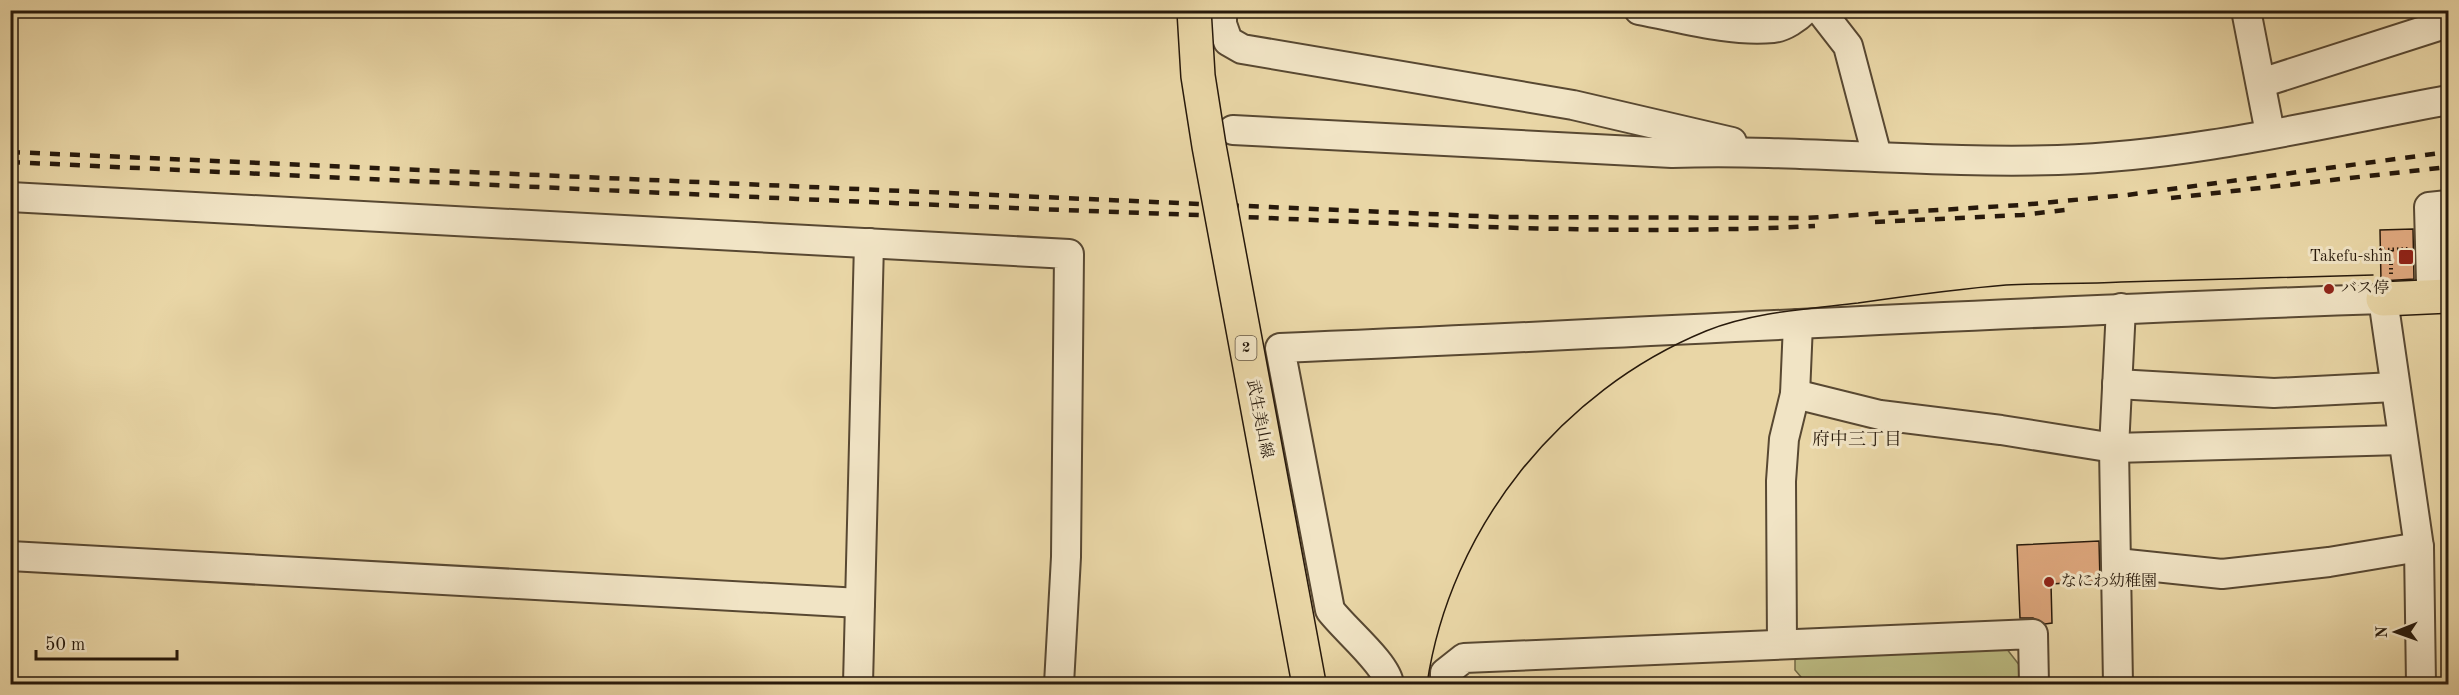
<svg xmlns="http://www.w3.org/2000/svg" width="2459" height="695" font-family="'Old Standard TT','Noto Serif JP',serif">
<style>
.green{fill:#bcbc83;stroke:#726a47;stroke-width:1.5}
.building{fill:#dea77d;stroke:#27190b;stroke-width:1.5}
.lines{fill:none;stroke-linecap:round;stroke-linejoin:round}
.minor-casing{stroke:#584832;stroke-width:32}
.major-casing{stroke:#27190b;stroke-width:36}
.path{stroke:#27190b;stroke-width:4;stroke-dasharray:1.5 3;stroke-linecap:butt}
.minor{stroke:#f1e4c5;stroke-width:28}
.major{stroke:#e9d6a6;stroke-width:33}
.tram{stroke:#27190b;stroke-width:1.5}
.rail{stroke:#27190b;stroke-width:4.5;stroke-dasharray:10 10;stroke-linecap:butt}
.major-bridge-casing{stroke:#27190b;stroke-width:36;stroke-linecap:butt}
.major-bridge{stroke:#e9d6a6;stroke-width:33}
.poi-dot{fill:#8f2418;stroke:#f1e4c5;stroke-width:2}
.labels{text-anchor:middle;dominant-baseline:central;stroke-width:6;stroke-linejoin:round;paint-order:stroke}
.shield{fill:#f1e4c5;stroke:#645643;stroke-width:1.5}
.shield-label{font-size:15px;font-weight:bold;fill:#27190b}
.poi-label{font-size:16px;fill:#27190b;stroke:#f1e4c5;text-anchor:start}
.street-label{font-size:16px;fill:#27190b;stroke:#f1e4c5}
.neighbourhood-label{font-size:18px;fill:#27190b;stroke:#f1e4c5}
</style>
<rect width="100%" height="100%" fill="#e9d6a6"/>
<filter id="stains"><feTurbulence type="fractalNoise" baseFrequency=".00333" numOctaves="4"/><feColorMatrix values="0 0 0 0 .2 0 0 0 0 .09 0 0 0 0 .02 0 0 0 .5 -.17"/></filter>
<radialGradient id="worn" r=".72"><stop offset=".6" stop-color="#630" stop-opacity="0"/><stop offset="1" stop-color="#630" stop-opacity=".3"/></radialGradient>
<path class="green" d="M2006 648 2024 671V684H1807L1795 670V660L1801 654Z"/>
<g class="building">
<path d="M2413 229 2414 279 2381 281 2380 230Z"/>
<path d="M2099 541 2100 581 2051 584 2052 623 2045 624 2033 618H2020L2017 545Z"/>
</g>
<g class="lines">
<defs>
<g id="minor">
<path d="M1222 10V24L1228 41 1242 49 1573 105 1732 142"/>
<path d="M1639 10C1682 18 1729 32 1773 28 1784 27 1797 18 1805 10"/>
<path d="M1820 10 1848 46 1877 156"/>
<path d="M2246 10 2270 133"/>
<path d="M2261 83 2448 23"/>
<path d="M1233 130 1672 153C1801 149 1929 164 2058 160 2190 156 2319 124 2448 100"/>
<path d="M10 197 1069 254 1066 557 1059 684"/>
<path d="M2431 282 2429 207 2448 205"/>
<path d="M2117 384 2274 393 2394 387"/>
<path d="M1795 394 1880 415 2001 430 2114 448 2402 440"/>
<path d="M10 556 860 603"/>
<path d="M2117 563 2222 574 2329 562 2419 547"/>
<path d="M1782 643 1781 481 1784 439 1795 394 1798 324"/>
<path d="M858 684 869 243"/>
<path d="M1389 684C1387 664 1344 629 1330 610L1280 348C1648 333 2015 311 2383 299L2419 547 2421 684"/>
<path d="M1445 684V673L1464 658 2033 634 2034 684"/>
<path d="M2118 684 2114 448 2121 308"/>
</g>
<path id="major" d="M2383 299 2448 296"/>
</defs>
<use href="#minor" class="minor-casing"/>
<use href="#major" class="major-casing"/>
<g class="path">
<path d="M2379 250 2408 249"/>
<path d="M2391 250V275"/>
</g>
<use href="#minor" class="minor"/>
<use href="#major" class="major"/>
<path class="tram" d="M1427 684C1450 528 1560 391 1706 331 1753 312 1808 309 1858 303 1907 296 1956 289 2006 285 2044 283 2083 284 2121 282 2205 280 2289 277 2373 275"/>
<g class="rail">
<path d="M10 152 1499 217 1806 218 2021 205 2127 195 2448 152"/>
<path d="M10 162C397 180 784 200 1171 214 1385 222 1601 237 1815 226"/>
<path d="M2171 198 2448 167"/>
<path d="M1875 222 2022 215 2073 209"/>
</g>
<defs>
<path id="major-bridge" d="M1194 10 1198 76 1209 146 1309 684"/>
</defs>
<use href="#major-bridge" class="major-bridge-casing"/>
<use href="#major-bridge" class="major-bridge"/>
</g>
<g class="poi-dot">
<rect x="2398" y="249" width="16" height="16" rx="3"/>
<circle cx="2329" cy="289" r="6"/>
<circle cx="2049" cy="582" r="6"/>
</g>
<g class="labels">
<rect class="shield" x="1235.5" y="336" width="21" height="24" rx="4.5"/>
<g class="shield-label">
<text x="1246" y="348">2</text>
</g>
<g class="poi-label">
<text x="2392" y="257" text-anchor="end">Takefu-shin</text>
<text x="2341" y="289">バス停</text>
<text x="2061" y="582">なにわ幼稚園</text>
</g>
<g class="street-label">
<text transform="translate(1259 419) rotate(79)">武生美山線</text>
</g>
<g class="neighbourhood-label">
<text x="1857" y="440">府中三丁目</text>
</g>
</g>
<rect width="2459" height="695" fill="none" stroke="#e9d6a6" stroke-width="36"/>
<rect x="12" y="12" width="2435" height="671" fill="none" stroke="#27190b" stroke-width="3"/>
<rect x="18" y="18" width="2423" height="659" fill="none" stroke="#27190b" stroke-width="1.5"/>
<g transform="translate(2396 632) rotate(269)" stroke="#f1e4c5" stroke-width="4.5" paint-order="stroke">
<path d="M0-4.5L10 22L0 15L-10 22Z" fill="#27190b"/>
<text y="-9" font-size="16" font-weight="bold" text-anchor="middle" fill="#27190b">N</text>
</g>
<path d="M36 650v9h141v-9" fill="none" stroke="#27190b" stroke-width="3"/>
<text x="45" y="650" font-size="18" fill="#27190b" stroke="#f1e4c5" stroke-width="4.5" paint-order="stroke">50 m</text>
<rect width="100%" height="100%" filter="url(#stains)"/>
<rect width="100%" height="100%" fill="url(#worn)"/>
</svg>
